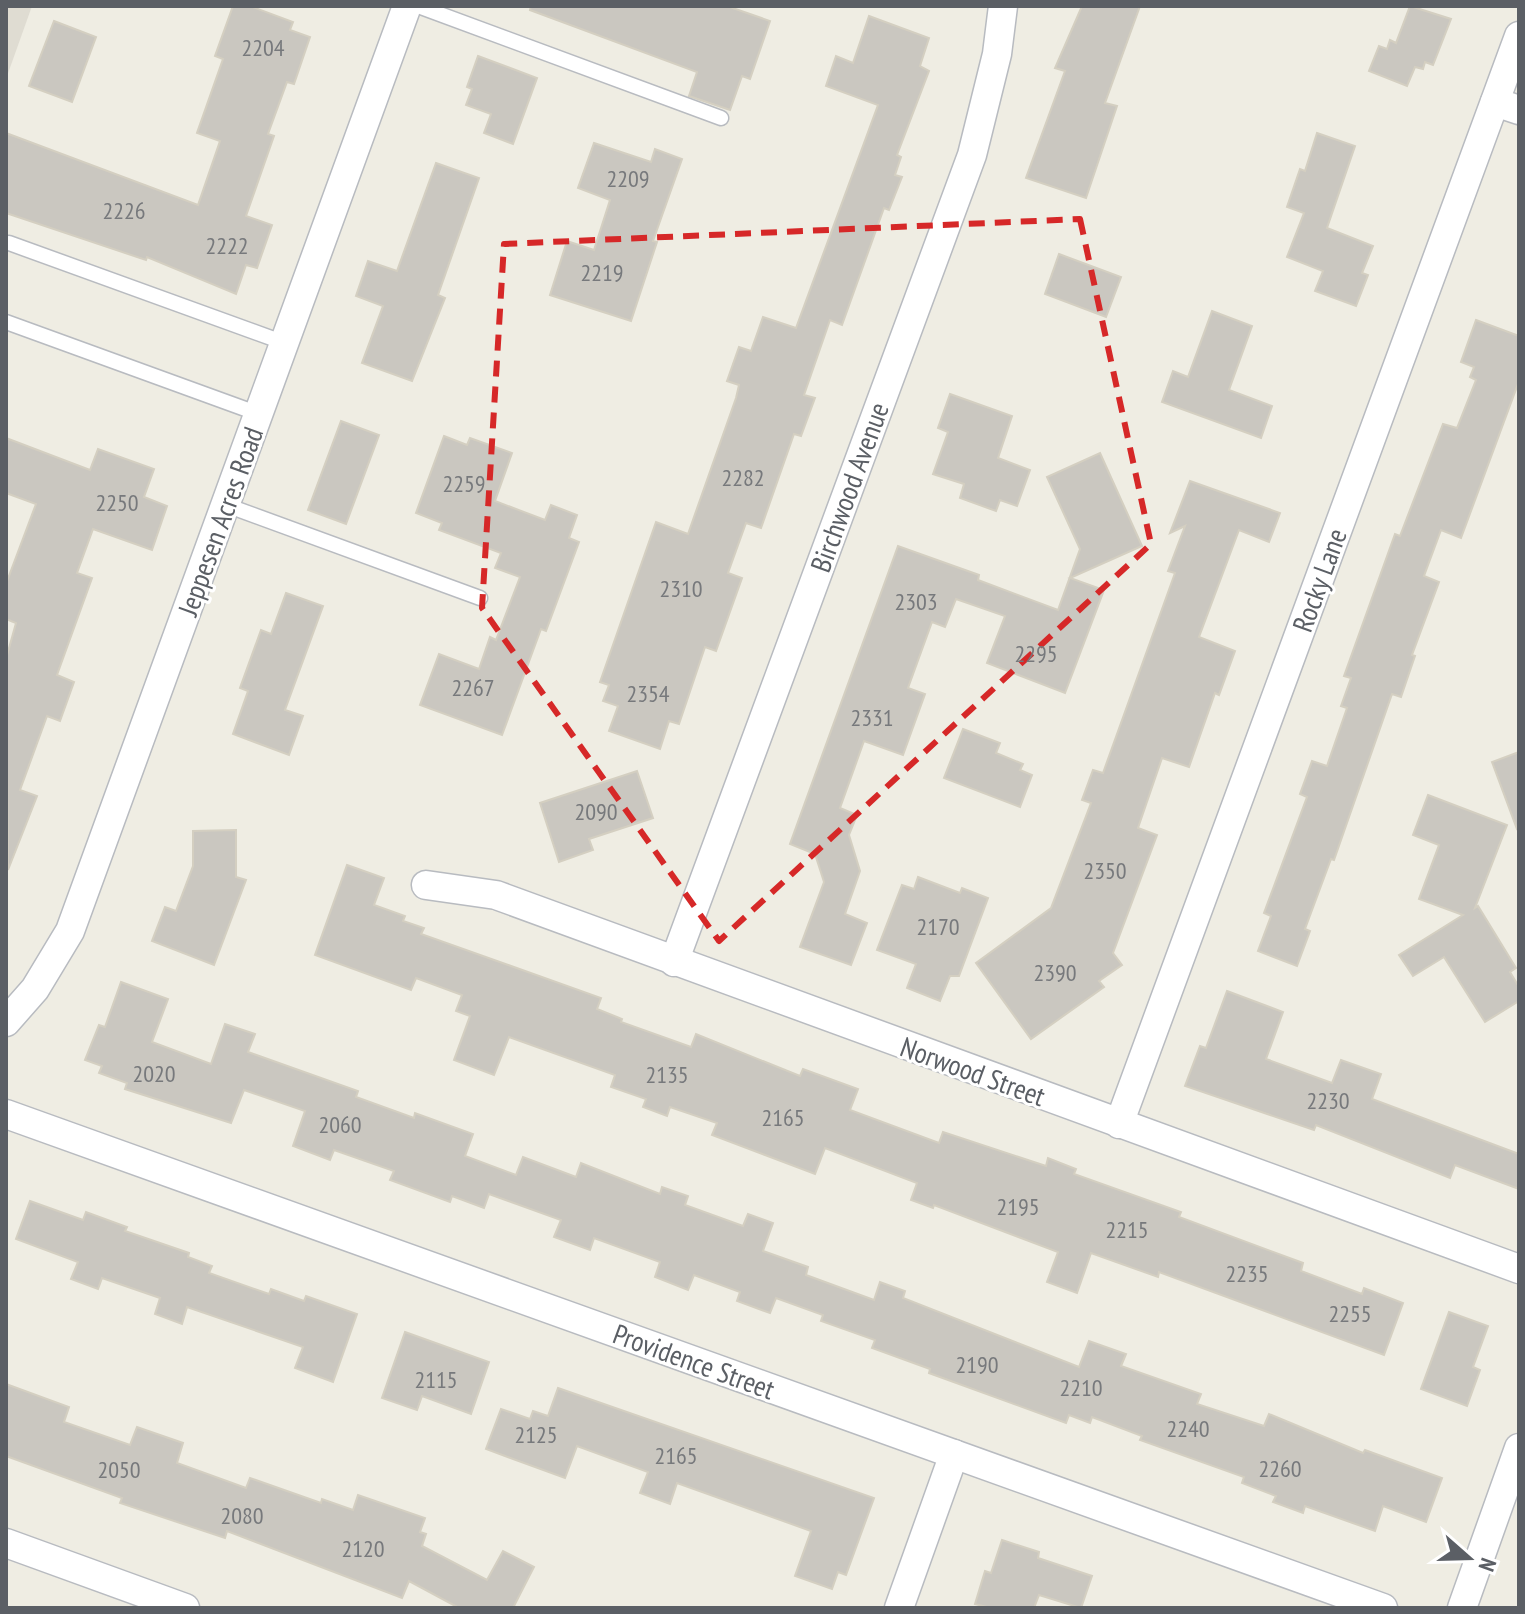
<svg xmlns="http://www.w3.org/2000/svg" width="1525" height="1614" font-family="'PT Sans Narrow',sans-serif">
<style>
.education{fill:#dfdcd2}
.building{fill:#cac7c0;stroke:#d4cfc1;stroke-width:2}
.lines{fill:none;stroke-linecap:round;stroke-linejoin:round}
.service-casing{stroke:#b8bbc0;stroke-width:17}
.minor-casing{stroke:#b8bbc0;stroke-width:31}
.service{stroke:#fff;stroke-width:14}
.minor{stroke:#fff;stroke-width:28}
.marked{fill:none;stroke:#d62828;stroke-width:6;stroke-dasharray:16 10;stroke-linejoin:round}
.labels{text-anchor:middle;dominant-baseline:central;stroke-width:6;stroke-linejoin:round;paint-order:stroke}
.number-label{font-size:24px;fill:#77797c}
.street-label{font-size:28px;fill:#5b5f65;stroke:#fff}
</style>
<rect width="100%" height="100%" fill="#efede3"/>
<path class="education" d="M6 6H32L6 79Z"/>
<g class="building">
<path d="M233 6H250L293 22 290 30 310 37 294 84 287 82 268 134 274 136 246 216 272 225 257 268 246 265 236 294 147 257 146 260 6 213V133L198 205 220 141 197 133 223 59 215 56Z"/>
<path d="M531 6H727L770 21 750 79 742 76 730 110 689 96 697 72 530 10Z"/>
<path d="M1082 6H1140L1105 103 1117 106 1086 198 1026 178 1065 71 1055 68Z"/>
<path d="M1410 6 1451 19 1433 65 1425 62 1423 69 1415 67 1407 86 1369 71 1379 46 1387 49 1390 40 1396 43Z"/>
<path d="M869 16 929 38 920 66 929 71 897 155 901 157 895 175 902 177 889 210 884 208 842 325 830 320 804 395 815 398 801 436 794 434 761 528 746 523 728 573 742 578 716 651 705 647 679 724 669 721 660 749 609 731 618 706 603 701 609 685 600 682 656 522 688 534 736 398 739 385 727 381 739 347 751 351 763 317 796 328 878 105 826 86 836 56 853 63Z"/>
<path d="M54 21 96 37 72 102 29 86Z"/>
<path d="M478 56 537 78 513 144 484 133 491 114 466 105 472 89 467 87Z"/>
<path d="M1317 133 1355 146 1327 228 1373 246 1362 273 1368 275 1356 306 1315 291 1323 271 1287 257 1304 213 1287 207 1300 169 1305 171Z"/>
<path d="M594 143 651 162 655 149 682 159 653 241 657 242 631 321 550 295 567 241 594 250 610 200 578 188Z"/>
<path d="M436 163 479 178 438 295 445 298 412 381 362 363 383 306 356 296 368 261 397 271Z"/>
<path d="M1059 254 1121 277 1106 317 1045 294Z"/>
<path d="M1212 311 1252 326 1229 390 1272 406 1261 438 1162 402 1173 371 1188 377Z"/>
<path d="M1476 320 1519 336V381L1461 538 1441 530 1424 576 1439 582 1412 655 1415 656 1401 697 1392 694 1334 860 1331 859 1305 929 1310 931 1297 966 1258 951 1271 916 1264 913 1307 797 1300 794 1312 761 1327 766 1347 708 1341 706 1351 678 1344 676 1395 534 1400 536 1443 424 1457 428 1476 380 1470 377 1474 367 1461 362Z"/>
<path d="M950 394 1012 416 998 458 1030 470 1017 506 1000 500 996 511 960 498 964 484 933 474 948 432 938 428Z"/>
<path d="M341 421 379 435 346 524 308 510Z"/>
<path d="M444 436 467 445 470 438 512 453 495 501 545 520 551 505 577 515 569 538 579 542 546 631 541 629 502 735 420 705 439 654 479 669 490 637 496 640 520 577 495 568 501 553 439 530 442 523 416 513Z"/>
<path d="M6 438 90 470 98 449 154 469 144 497 167 506 152 550 93 529 77 573 92 578 57 675 74 682 60 721 47 716 20 790 37 796 8 870 6 659 16 623 6 619V584L36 504 6 493Z"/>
<path d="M1100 453 1142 546 1070 578 1104 590 1065 693 987 663 1005 616 956 599 945 627 932 622 908 688 925 694 903 755 864 741 840 808 857 815 849 835 860 871 845 914 867 923 851 965 800 947 824 882 815 854 790 844 898 546 979 575 978 580 1058 610 1080 549 1047 477Z"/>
<path d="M1190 481 1280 513 1269 542 1239 530 1199 637 1235 651 1219 695 1215 693 1189 767 1162 758 1138 828 1157 835 1113 953 1122 965 1099 981 1104 987 1031 1039 976 963 1051 908 1091 803 1082 800 1093 770 1103 773 1175 573 1168 571 1185 526 1170 533Z"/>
<path d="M286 593 323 606 285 710 303 716 289 755 233 734 248 691 240 688 261 630 271 634Z"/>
<path d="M963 729 1000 743 996 753 1023 764 1020 770 1032 775 1020 807 944 778Z"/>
<path d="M1519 752V828L1517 829 1492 762Z"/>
<path d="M637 771 653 818 589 839 593 850 559 862 540 803Z"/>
<path d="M1428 795 1507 825 1475 908 1478 906 1516 968 1510 972 1519 987V1001L1485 1022 1444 957 1413 976 1399 955 1463 915 1419 899 1439 845 1413 835Z"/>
<path d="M236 830V877L246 880 214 965 152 941 165 907 176 911 193 866V831Z"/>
<path d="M347 865 384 878 374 905 405 916 403 921 424 928 421 934 601 998 597 1009 622 1019 621 1022 691 1047 696 1034 800 1076 803 1069 858 1089 850 1110 939 1143 943 1132 1046 1166 1048 1158 1076 1169 1074 1174 1181 1212 1179 1217 1303 1263 1301 1271 1362 1294 1364 1288 1403 1303 1384 1355 1159 1272 1158 1277 1091 1253 1077 1293 1047 1282 1058 1252 934 1205 933 1208 911 1200 917 1183 825 1148 815 1174 712 1135 717 1123 670 1107 667 1116 643 1107 646 1099 611 1087 615 1075 509 1037 494 1075 454 1060 470 1016 456 1011 462 995 416 978 411 990 315 955Z"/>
<path d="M918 877 960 893 962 888 988 898 959 976H950L940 1001 907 988 916 964 877 950 902 885 914 889Z"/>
<path d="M121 982 168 999 152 1042 211 1064 225 1024 255 1034 248 1052 358 1091 356 1097 414 1118 415 1113 473 1134 465 1156 516 1175 523 1157 576 1177 581 1163 660 1194 662 1187 688 1196 685 1205 743 1226 748 1214 773 1223 763 1251 808 1267 806 1275 874 1300 880 1282 905 1291 903 1298 1079 1367 1089 1341 1126 1354 1121 1366 1201 1394 1197 1404 1264 1426 1269 1414 1363 1453 1365 1450 1442 1478 1426 1522 1383 1506 1375 1531 1305 1506 1303 1513 1273 1502 1276 1496 1242 1483 1244 1477 1140 1440 1142 1436 1092 1417 1090 1423 1069 1415 1066 1423 929 1373 930 1369 872 1348 875 1340 821 1321 823 1315 776 1298 770 1313 737 1301 740 1292 694 1275 688 1290 655 1277 660 1262 594 1238 590 1250 554 1237 561 1220 489 1194 484 1208 452 1196 450 1202 390 1180 394 1171 334 1150 330 1160 293 1146 305 1111 244 1090 231 1123 125 1089 127 1083 99 1073 102 1066 85 1060 99 1025 105 1027Z"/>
<path d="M1227 991 1283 1012 1266 1059 1332 1083 1341 1060 1381 1074 1372 1099 1519 1154V1189L1455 1165 1450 1178 1316 1125 1314 1130 1185 1086 1200 1046 1206 1048Z"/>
<path d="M30 1201 83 1220 86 1212 127 1227 125 1231 189 1253 188 1257 212 1266 209 1273 269 1294 271 1289 304 1301 306 1296 357 1314 333 1382 295 1368 303 1347 187 1307 182 1324 155 1314 160 1298 102 1278 98 1289 71 1279 78 1262 16 1239Z"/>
<path d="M1449 1312 1488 1326 1473 1367 1480 1370 1467 1406 1421 1389Z"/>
<path d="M405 1332 489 1362 471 1414 422 1396 417 1410 382 1398Z"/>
<path d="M6 1384 69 1407 64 1422 130 1445 137 1427 183 1443 177 1463 246 1488 250 1478 321 1503 322 1499 353 1510 358 1495 425 1518 420 1532 426 1534 422 1546 487 1580 503 1551 534 1567 513 1608H459L409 1581 402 1598 227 1531 225 1538 120 1503 122 1498 6 1456Z"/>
<path d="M558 1388 874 1498 846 1575 838 1572 832 1589 795 1576 811 1531 677 1483 670 1504 640 1493 648 1472 577 1446 565 1478 486 1449 501 1409 530 1419 533 1411 548 1416Z"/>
<path d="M1002 1540 1039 1552 1038 1558 1092 1576 1081 1608 1039 1595 1034 1608H991L975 1604 985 1571 991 1573Z"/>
</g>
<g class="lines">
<defs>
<g id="service">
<path d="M418 6 721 118"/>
<path d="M9 243 285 343"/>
<path d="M6 322 259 414"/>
<path d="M226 505 480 598"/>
</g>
<g id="minor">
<path d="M1495 102 1519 110"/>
<path d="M426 885 496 895 1519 1269"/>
<path d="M674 962 972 155 997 54 1003 6"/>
<path d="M6 1022 35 989 70 931 407 6"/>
<path d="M6 1114 1383 1608"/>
<path d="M1119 1124 1519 36"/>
<path d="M6 1543 185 1608"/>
<path d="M899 1608 954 1454"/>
<path d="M1462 1608 1519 1448"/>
</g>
</defs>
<use href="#service" class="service-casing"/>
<use href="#minor" class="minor-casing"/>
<use href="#service" class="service"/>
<use href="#minor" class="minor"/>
</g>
<path class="marked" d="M1080 219 1151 544 719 941 482 608 504 244Z"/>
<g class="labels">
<g class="number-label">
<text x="263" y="47">2204</text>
<text x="628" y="178">2209</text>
<text x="124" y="210">2226</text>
<text x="227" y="245">2222</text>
<text x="602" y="272">2219</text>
<text x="743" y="477">2282</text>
<text x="464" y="483">2259</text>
<text x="117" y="502">2250</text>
<text x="681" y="588">2310</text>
<text x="916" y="601">2303</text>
<text x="1036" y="653">2295</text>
<text x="473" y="687">2267</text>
<text x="648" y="693">2354</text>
<text x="872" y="717">2331</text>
<text x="596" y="811">2090</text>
<text x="1105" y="870">2350</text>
<text x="938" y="926">2170</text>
<text x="1055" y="972">2390</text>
<text x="154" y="1073">2020</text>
<text x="667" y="1074">2135</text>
<text x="1328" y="1100">2230</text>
<text x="783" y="1117">2165</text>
<text x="340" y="1124">2060</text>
<text x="1018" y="1206">2195</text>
<text x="1127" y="1229">2215</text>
<text x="1247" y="1273">2235</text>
<text x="1350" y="1313">2255</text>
<text x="977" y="1364">2190</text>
<text x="436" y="1379">2115</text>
<text x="1081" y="1387">2210</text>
<text x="1188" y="1428">2240</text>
<text x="536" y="1434">2125</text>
<text x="676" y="1455">2165</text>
<text x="1280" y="1468">2260</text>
<text x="119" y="1469">2050</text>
<text x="242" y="1515">2080</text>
<text x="363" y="1548">2120</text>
</g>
<g class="street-label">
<text transform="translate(849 487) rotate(-70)">Birchwood Avenue</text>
<text transform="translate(220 521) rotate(-70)">Jeppesen Acres Road</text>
<text transform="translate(1319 580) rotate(-70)">Rocky Lane</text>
<text transform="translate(973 1071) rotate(20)">Norwood Street</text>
<text transform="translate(694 1361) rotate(20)">Providence Street</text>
</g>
</g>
<rect width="1525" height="1614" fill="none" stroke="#5b5f65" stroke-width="16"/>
<g transform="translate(1469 1558) rotate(110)" stroke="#ffffff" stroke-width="6" paint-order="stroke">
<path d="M0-6L14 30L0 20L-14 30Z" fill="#5b5f65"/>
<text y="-12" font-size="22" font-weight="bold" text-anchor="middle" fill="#5b5f65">N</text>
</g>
</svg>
